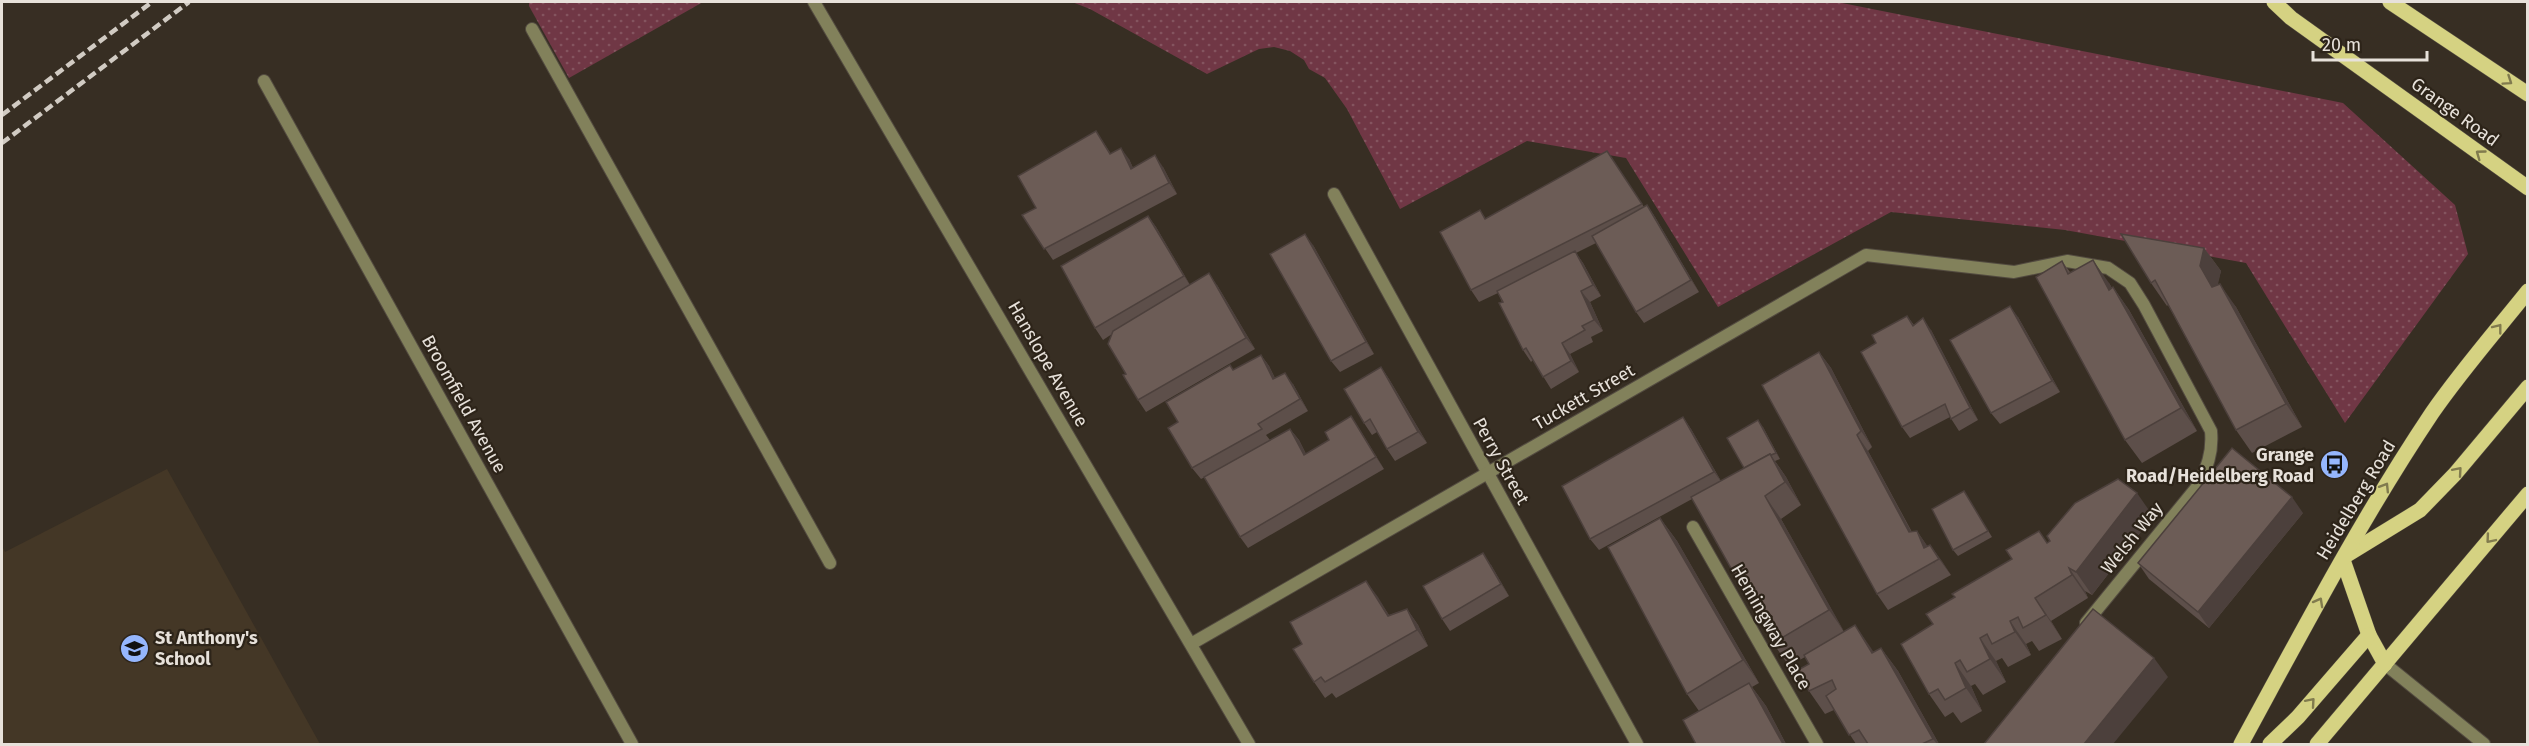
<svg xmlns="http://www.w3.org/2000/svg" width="2529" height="746" font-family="'Fira Sans',sans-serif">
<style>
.built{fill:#443726}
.park{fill:url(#park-dots)}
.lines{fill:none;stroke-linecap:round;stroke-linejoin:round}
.service-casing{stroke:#534b40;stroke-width:14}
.minor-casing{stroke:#534b40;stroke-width:14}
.primary-casing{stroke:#534b40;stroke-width:16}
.service{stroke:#82815b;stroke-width:12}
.minor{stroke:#82815b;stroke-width:12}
.primary{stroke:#d5d282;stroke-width:15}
.rail{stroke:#d1cbc3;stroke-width:4.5;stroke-dasharray:9 4.5;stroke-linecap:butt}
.wall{fill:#5d4f4a}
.shaded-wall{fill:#4c403c}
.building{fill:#6c5c56;stroke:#4c403c;stroke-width:1.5}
.oneway{stroke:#817b4e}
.labels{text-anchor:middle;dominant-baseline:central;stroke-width:4.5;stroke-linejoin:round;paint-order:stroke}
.street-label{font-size:18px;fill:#e7e1da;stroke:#2d2419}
.poi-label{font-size:18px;font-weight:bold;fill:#e7e1da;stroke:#2d2419;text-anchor:end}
</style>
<defs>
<pattern id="park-dots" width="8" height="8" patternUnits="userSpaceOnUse" patternTransform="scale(1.5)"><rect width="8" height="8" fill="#703745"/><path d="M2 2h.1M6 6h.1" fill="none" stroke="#84545f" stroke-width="1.8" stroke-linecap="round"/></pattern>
</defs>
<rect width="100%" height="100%" fill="#372e23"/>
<path class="built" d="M167 469 320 744H2V546L5 552Z"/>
<g class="park">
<path d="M529 2H703L569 78 529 6Z"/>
<path d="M1072 2H1837L2343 103 2455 205 2468 254 2345 423 2246 263 2065 230 1891 212 1718 307 1626 158 1527 141 1400 209 1347 109 1325 78 1309 69 1304 60 1290 51 1274 47 1259 49 1207 74 1090 9Z"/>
</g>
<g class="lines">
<defs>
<path id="service" d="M532 29 830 563"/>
<g id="minor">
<path d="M814 2 1249 744"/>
<path d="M264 81 632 744"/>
<path d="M1334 194 1637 744"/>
<path d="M1693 527 1817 744"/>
<path d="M1191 644 1866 255 2014 272 2067 261 2108 268 2130 283 2144 305 2211 431C2213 453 2207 468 2197 487L2086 623"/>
<path d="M2385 664 2484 744"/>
</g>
<g id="primary">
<path d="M2274 2 2291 18 2528 188"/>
<path d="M2390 2 2528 94"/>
<path d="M2345 556 2420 510 2455 474 2528 387"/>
<path d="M2343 560 2369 635 2385 664"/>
<path d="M2241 744C2302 632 2361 519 2432 413 2461 371 2496 331 2528 291"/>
<path d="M2270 744 2298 717 2369 635"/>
<path d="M2317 744 2528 494"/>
</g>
</defs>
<use href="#service" class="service-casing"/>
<use href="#minor" class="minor-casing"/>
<use href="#primary" class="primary-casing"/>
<use href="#service" class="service"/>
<use href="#minor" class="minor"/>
<use href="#primary" class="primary"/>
<g class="rail">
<path d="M2 115 152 2"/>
<path d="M2 143 189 2"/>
</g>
</g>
<g class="wall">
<path d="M1096 131 1111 154 1129 159 1133 168 1163 167 1177 194 1053 260 1022 215 1036 208Z"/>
<path d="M1615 163 1644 207 1647 205 1655 217 1699 292 1644 323 1636 312 1596 243 1576 253 1583 263 1601 296 1590 302 1603 331 1591 337 1593 342 1570 354 1579 372 1551 389 1533 360 1531 362 1523 350 1498 293 1479 302 1471 290 1480 210 1486 219Z"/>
<path d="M1148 216 1156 227 1190 285H1217L1255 349 1146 412 1138 400 1112 334 1103 340 1095 328Z"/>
<path d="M1313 245 1374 354 1340 372 1331 361Z"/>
<path d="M2204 248 2221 271 2217 285 2236 307 2302 427 2252 453 2236 430 2168 305 2167 306 2151 283Z"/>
<path d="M2062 261 2070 272 2109 283 2112 288 2113 287 2129 310 2197 431 2142 463 2125 440Z"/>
<path d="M1907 316 1914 325 1931 330 1978 420 1959 431 1950 417 1910 438 1902 427Z"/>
<path d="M2018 317 2060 392 2000 424 1991 413Z"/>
<path d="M1819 352 1831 368 1872 447 1868 451 1912 532 1917 531 1927 546 1930 545 1951 575 1888 610 1877 594Z"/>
<path d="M1261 355 1269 366 1275 378 1293 384 1308 411 1266 435 1270 440 1290 429 1299 440 1306 454 1329 440 1351 416 1384 469 1248 548 1240 537 1205 477 1201 479 1192 468 1234 370Z"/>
<path d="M1381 367 1389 379 1427 443 1395 461 1387 449 1377 432 1372 435 1364 423Z"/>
<path d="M1683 417 1691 429 1721 481 1744 468 1763 427 1780 459 1775 461 1786 477 1801 505 1781 519 1844 632 1874 652 1881 648 1898 671 1939 744H1856L1834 710 1825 714 1809 691V664L1805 657 1789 666 1773 643 1692 499 1599 550 1590 539Z"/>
<path d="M1964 491 1992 537 1958 556 1953 550Z"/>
<path d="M2303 513 2209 628 2149 579 2138 563Z"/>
<path d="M2153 516 2092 595 2085 591 2088 598 2051 621 2062 639 2039 651 2032 641 2026 644 2031 655 2008 667 2002 658 1996 661 2006 682 1983 695 1975 684 1971 686 1982 711 1961 723 1953 712 1945 717 1929 694 1933 624 1954 597 2012 559 2047 543Z"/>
<path d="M1660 518 1677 541 1759 683 1752 687 1766 706 1786 744H1696L1699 711 1687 694Z"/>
<path d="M1491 565 1509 596 1450 631 1442 619Z"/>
<path d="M1366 581 1389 615 1407 609 1418 625 1428 646 1336 698 1332 693 1325 698 1314 682 1302 644Z"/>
</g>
<g class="shaded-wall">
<path d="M1121 148 1129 159 1139 181 1131 169Z"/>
<path d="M1155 155 1163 167 1177 194 1169 183Z"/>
<path d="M1647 205 1655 217 1699 292 1691 280Z"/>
<path d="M1148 216 1156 227 1192 288 1184 276Z"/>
<path d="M1305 234 1313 245 1374 354 1366 342Z"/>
<path d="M2204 248 2221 271 2217 289 2212 287 2200 266Z"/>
<path d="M1575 251 1583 263 1601 296 1593 285Z"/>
<path d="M2093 260 2109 283 2125 313 2109 290Z"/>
<path d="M1209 273 1217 285 1255 349 1246 338Z"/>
<path d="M2220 284 2236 307 2302 427 2286 404Z"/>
<path d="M2113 287 2129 310 2197 431 2181 408Z"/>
<path d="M1581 291 1590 302 1603 331 1594 320Z"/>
<path d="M2010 306 2018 317 2060 392 2052 381Z"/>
<path d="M1923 318 1931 330 1978 420 1970 408Z"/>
<path d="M1562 343 1570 354 1579 372 1571 361Z"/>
<path d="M1819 352 1831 368 1872 447 1861 431Z"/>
<path d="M1261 355 1269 366 1281 391 1273 379Z"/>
<path d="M1381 367 1389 379 1427 443 1418 432Z"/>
<path d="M1285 373 1293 384 1308 411 1300 399Z"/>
<path d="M1351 416 1359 428 1384 469 1376 457Z"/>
<path d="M1683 417 1691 429 1722 483 1714 472Z"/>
<path d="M1758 420 1763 427 1780 459 1776 453Z"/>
<path d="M1290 429 1299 440 1312 466 1304 455Z"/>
<path d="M1857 435 1868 451 1920 548 1909 532Z"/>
<path d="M1770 454 1786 477 1801 505 1785 482Z"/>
<path d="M2137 493 2153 516 2092 595 2076 572Z"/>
<path d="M1765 496 1781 519 1845 633 1829 610Z"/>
<path d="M2292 497 2303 513 2209 628 2198 612Z"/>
<path d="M1660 518 1677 541 1759 683 1743 660Z"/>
<path d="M1917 531 1928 547 1935 564 1924 548Z"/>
<path d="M1930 545 1942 561 1951 575 1939 559Z"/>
<path d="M1483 553 1491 565 1509 596 1501 584Z"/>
<path d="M2069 568 2085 591 2088 598 2072 575Z"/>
<path d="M1366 581 1378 597 1399 632 1388 616Z"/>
<path d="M2035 598 2051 621 2062 639 2046 615Z"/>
<path d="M1407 609 1418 625 1428 646 1417 630Z"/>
<path d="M2010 621 2026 644 2031 655 2015 632Z"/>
<path d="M1855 625 1871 648 1888 676 1872 653Z"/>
<path d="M1980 638 1996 661 2006 682 1990 659Z"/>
<path d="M1881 648 1898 671 1939 744H1937L1933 739Z"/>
<path d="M2154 658 2168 677 2113 744H2084Z"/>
<path d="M1955 663 1971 686 1982 711 1966 688Z"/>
<path d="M1749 683 1766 706 1786 744H1783Z"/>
</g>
<g class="building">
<path d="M1096 131 1110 154 1121 148 1131 169 1155 155 1169 183 1044 249 1022 215 1036 208 1018 176Z"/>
<path d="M1607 151 1642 204 1471 290 1440 232 1480 210 1485 219Z"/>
<path d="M1647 205 1691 280 1636 312 1592 236Z"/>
<path d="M1148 216 1184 276 1095 328 1061 266Z"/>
<path d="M1305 234 1366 342 1331 361 1270 254Z"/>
<path d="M2121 234 2204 248 2200 266 2212 287 2220 284 2286 404 2236 430 2155 280 2151 283Z"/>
<path d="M1575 251 1593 285 1581 291 1594 320 1582 326 1585 330 1562 343 1571 361 1543 377 1526 348 1523 350 1499 303 1503 302 1497 291Z"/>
<path d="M2093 260 2109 290 2113 287 2181 408 2125 440 2036 277 2062 261 2068 274Z"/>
<path d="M1209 273 1246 338 1138 400 1123 375 1126 374 1108 344 1113 331Z"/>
<path d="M2010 306 2052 381 1991 413 1950 340Z"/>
<path d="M1907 316 1913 326 1923 318 1970 408 1951 419 1945 404 1902 427 1861 352 1876 343 1872 335Z"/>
<path d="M1819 352 1861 431 1857 435 1909 532 1917 531 1924 548 1930 545 1939 559 1877 594 1762 385Z"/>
<path d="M1261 355 1273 379 1285 373 1300 399 1258 424 1262 429 1192 468 1168 428 1178 422 1166 402 1230 365 1233 370Z"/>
<path d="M1381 367 1418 432 1387 449 1370 419 1364 423 1344 389Z"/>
<path d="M1351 416 1376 457 1240 537 1204 477 1290 429 1304 455 1329 440 1325 432Z"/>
<path d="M1683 417 1714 472 1590 539 1562 486Z"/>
<path d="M1758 420 1776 453 1771 455 1770 454 1744 468 1727 438Z"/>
<path d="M2232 448 2292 497 2198 612 2138 563Z"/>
<path d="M1770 454 1785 482 1765 496 1829 610 1773 643 1691 497Z"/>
<path d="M2118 479 2137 493 2076 572 2069 568 2072 575 2035 598 2046 615 2023 628 2018 617 2010 621 2015 632 1992 644 1987 634 1980 638 1990 659 1967 672 1960 660 1955 663 1966 688 1945 700 1938 689 1929 694 1901 644 1933 624 1926 614 1955 597 1952 594 2012 559 2006 550 2039 531 2047 543 2050 541 2047 536 2075 503Z"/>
<path d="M1964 491 1988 531 1953 550 1932 509Z"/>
<path d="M1660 518 1743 660 1687 694 1608 547Z"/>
<path d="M1483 553 1501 584 1442 619 1423 586Z"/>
<path d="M1366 581 1388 616 1407 609 1417 630 1325 682 1321 677 1314 682 1293 649 1302 644 1290 622Z"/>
<path d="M2093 609 2154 658 2084 744H1984Z"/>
<path d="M1855 625 1872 653 1881 648 1933 739 1922 744H1868L1859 730 1849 735 1826 696 1836 689 1832 680 1809 691 1798 670 1809 664 1804 655Z"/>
<path d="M1749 683 1783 744H1696L1683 720Z"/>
</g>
<defs><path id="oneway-chevron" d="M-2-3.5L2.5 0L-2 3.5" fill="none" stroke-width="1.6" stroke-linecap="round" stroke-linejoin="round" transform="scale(1.5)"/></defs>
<g class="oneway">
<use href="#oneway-chevron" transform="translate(2508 81) rotate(34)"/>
<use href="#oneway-chevron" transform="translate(2480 154) rotate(-144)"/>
<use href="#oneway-chevron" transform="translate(2498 328) rotate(-52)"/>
<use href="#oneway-chevron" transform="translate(2458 471) rotate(-49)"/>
<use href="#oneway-chevron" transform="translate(2385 487) rotate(-58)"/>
<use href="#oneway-chevron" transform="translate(2490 539) rotate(130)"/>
<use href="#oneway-chevron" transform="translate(2319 602) rotate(-61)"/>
<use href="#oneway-chevron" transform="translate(2311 702) rotate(-49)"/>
</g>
<defs>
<symbol id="bus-disc" viewBox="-11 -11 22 22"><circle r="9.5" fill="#95b6fd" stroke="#2d2419"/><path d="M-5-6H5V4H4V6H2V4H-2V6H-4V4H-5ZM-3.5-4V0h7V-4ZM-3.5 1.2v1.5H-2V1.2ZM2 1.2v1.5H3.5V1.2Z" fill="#111"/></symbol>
<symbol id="school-disc" viewBox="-11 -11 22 22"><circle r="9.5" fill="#95b6fd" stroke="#2d2419"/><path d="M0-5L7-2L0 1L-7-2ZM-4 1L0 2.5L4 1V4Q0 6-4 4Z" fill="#111"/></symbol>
</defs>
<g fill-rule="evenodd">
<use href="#bus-disc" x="2318" y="448" width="33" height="33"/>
<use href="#school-disc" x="118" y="632" width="33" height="33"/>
</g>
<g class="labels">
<g class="street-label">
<text transform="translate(2455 112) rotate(36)">Grange Road</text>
<text transform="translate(1048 364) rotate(60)">Hanslope Avenue</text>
<text transform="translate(1584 397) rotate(-30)">Tuckett Street</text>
<text transform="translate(464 404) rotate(61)">Broomfield Avenue</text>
<text transform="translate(1501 461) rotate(61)">Perry Street</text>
<text transform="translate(2356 500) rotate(-59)">Heidelberg Road</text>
<text transform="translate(2132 538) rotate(-51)">Welsh Way</text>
<text transform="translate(1771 627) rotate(60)">Hemingway Place</text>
</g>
<g class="poi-label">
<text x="2314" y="455">Grange<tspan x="2314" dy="21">Road/Heidelberg Road</tspan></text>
<text x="155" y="638" text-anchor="start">St Anthony's<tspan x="155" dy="21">School</tspan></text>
</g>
</g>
<rect width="2529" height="746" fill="none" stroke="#e7e1da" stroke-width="6"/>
<path d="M2313 51v9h114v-9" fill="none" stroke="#e7e1da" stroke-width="3"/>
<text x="2322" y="51" font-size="18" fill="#e7e1da" stroke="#2d2419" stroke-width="4.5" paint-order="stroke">20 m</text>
</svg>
